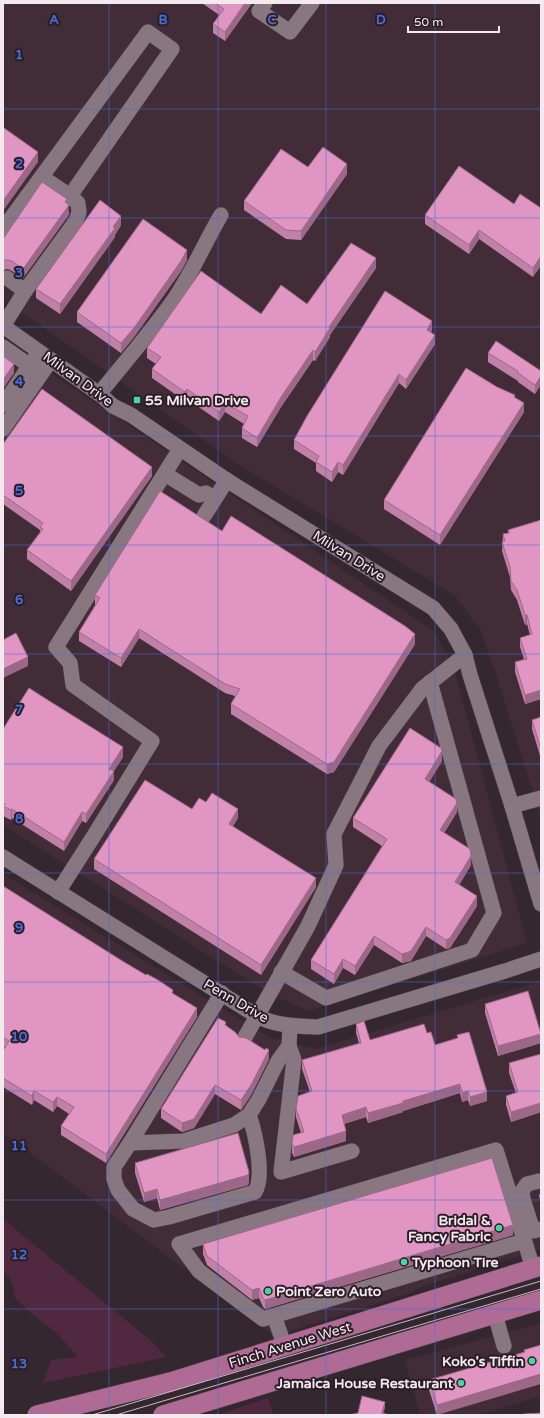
<svg xmlns="http://www.w3.org/2000/svg" width="544" height="1418" font-family="'Varela Round',sans-serif">
<style>
.built{fill:#412c38}
.green{fill:#502941}
.lines{fill:none;stroke-linecap:round;stroke-linejoin:round}
.minor-casing{stroke:#50444b;stroke-width:16}
.major-casing{stroke:#50444b;stroke-width:20}
.minor{stroke:#887781;stroke-width:15}
.major{stroke:#af6b95;stroke-width:19}
.tram{stroke:#c7bcc1;stroke-width:1}
.wall{fill:#c180a7}
.shaded-wall{fill:#9d6888}
.building{fill:#e095c2;stroke:#9d6888}
.grid{fill:none;stroke:#486ddc;stroke-width:1;stroke-opacity:0.55}
.poi-dot{fill:#47d49e;stroke:#2b1d25;stroke-width:1.5}
.labels{text-anchor:middle;dominant-baseline:central;stroke-width:4;stroke-linejoin:round;paint-order:stroke}
.street-label{font-size:14px;fill:#f3e9ee;stroke:#2b1d25}
.poi-label{font-size:14px;font-weight:bold;fill:#f3e9ee;stroke:#2b1d25;text-anchor:start}
.grid-label{font-size:13px;text-anchor:middle;font-weight:bold;fill:#486ddc;stroke:#2b1d25;stroke-width:4;stroke-linejoin:round;paint-order:stroke}
</style>
<rect width="100%" height="100%" fill="#35272f"/>
<g class="built">
<path d="M3 3H541V818L495 671 480 629 454 595 242 467 3 299Z"/>
<path d="M3 341 434 631 454 668 527 943 309 1011 268 993 3 825Z"/>
<path d="M3 874 269 1037 316 1049 541 981V1249L424 1286 407 1294 274 1336 48 1166 3 1133Z"/>
<path d="M541 1323V1396L478 1415H420L405 1360Z"/>
</g>
<g class="green">
<path d="M3 1219 150 1340 166 1357 43 1383 51 1360 78 1357 58 1334 37 1318 15 1298 12 1282 3 1269Z"/>
<path d="M268 1398 273 1415H217Z"/>
</g>
<g class="lines">
<defs>
<g id="minor">
<path d="M265 3 259 11 290 32 312 3"/>
<path d="M42 177 70 196"/>
<path d="M3 229 148 32 172 49 70 196 78 203 79 212 76 221 25 291 3 326"/>
<path d="M7 278 25 291"/>
<path d="M3 326 102 396 113 406 131 415 228 481 433 608 451 629 465 655 470 675 512 806 541 904"/>
<path d="M3 347 30 366"/>
<path d="M99 394C125 362 152 331 175 298 193 271 205 242 221 215"/>
<path d="M3 405 39 352"/>
<path d="M3 429 51 360"/>
<path d="M165 474 199 495 206 493 214 499"/>
<path d="M204 516 227 480"/>
<path d="M512 806 541 798"/>
<path d="M3 857 257 1016C276 1026 297 1026 318 1027L505 971 541 959"/>
<path d="M58 892 95 834 152 741 73 685 70 663 56 647 180 449"/>
<path d="M281 972 326 998 472 950 494 913 430 682"/>
<path d="M222 993 130 1143 184 1141 234 1125 249 1115 259 1099 278 1061 289 1046 290 1026"/>
<path d="M244 1039 308 926 336 865 334 834 379 746 422 689 465 655"/>
<path d="M289 1046 294 1060 281 1172 352 1151"/>
<path d="M130 1143 114 1167V1179L118 1190 133 1209 154 1220 169 1217 255 1192C265 1176 255 1132 249 1115"/>
<path d="M539 1181 527 1184 522 1191 523 1199 533 1231 541 1229"/>
<path d="M524 1241 263 1319 199 1271 179 1244 496 1150 533 1268"/>
<path d="M495 1314 504 1346"/>
<path d="M274 1316 285 1347"/>
</g>
<g id="major">
<path d="M37 1415 170 1382 541 1266"/>
<path d="M163 1415 541 1300"/>
</g>
</defs>
<use href="#minor" class="minor-casing"/>
<use href="#major" class="major-casing"/>
<use href="#minor" class="minor"/>
<use href="#major" class="major"/>
<g class="tram">
<path d="M92 1415 541 1281"/>
<path d="M116 1415 541 1289"/>
</g>
</g>
<g class="wall">
<path d="M202 3H252L225 41 213 33V24L219 15Z"/>
<path d="M308 167 347 174 301 240 286 239 244 210V201Z"/>
<path d="M67 203 69 214 68 216 23 278 12 271 8 269 3 270V239Z"/>
<path d="M514 204 541 208 533 277 479 239 469 254 425 224V215Z"/>
<path d="M121 225 115 235V237L60 314 36 298V289Z"/>
<path d="M187 260 181 271 134 337 121 353 77 322V312Z"/>
<path d="M376 268 330 335V337L315 361 313 360 281 407 257 447 242 438V428L244 424 225 412 219 421 187 399 185 401 152 378V369L156 364 147 358V348L261 314 307 304Z"/>
<path d="M432 330 431 332 435 344 406 389 399 383 343 475 338 472 332 482 316 471V463L294 449V440Z"/>
<path d="M488 353 541 371 535 394 518 382V381L488 362Z"/>
<path d="M497 387 515 397 524 412 440 545 384 509V500Z"/>
<path d="M3 444 152 476 71 591 27 559V550L40 532V530L3 504Z"/>
<path d="M541 520V699L525 704 515 672V662L524 659 520 647V638L530 635 527 624 525 625 517 600 511 590 510 577 502 551 503 534 508 533V530Z"/>
<path d="M222 531 415 644 334 772 327 774 231 714V704L235 696 225 693 139 638 121 667 79 641V632L95 605V595Z"/>
<path d="M541 717V759L532 729V720Z"/>
<path d="M3 729 123 757 114 771V780L86 823 82 821 64 851 12 818 11 820 3 816Z"/>
<path d="M442 761 429 782 457 812 444 833 471 865 459 885 477 906 450 948 446 949 426 936 411 961 402 963 374 945 355 975 343 968 334 984 311 969V960L382 846 353 827V818Z"/>
<path d="M206 802 238 818 233 826 316 887 261 975 94 869V859Z"/>
<path d="M3 886 173 994 197 1017 106 1163 61 1135V1126L69 1114 57 1106 53 1112 34 1100 32 1105 3 1087V1051L5 1048 3 1046Z"/>
<path d="M485 1004 541 1043 498 1056 485 1013Z"/>
<path d="M356 1024 370 1040 427 1033 435 1045 457 1038V1035L487 1101 470 1106 468 1100 462 1102 460 1093 403 1111V1112L368 1123 366 1117 344 1124 346 1141 294 1157 292 1153V1143L301 1133 296 1117V1108L310 1092 302 1069V1060L359 1043 356 1033Z"/>
<path d="M226 1025 239 1037 269 1059 251 1095 241 1110 215 1094 194 1128 182 1132 161 1118V1109Z"/>
<path d="M541 1054V1112L511 1122 506 1105V1096L516 1093 509 1073V1063Z"/>
<path d="M135 1163 249 1181 248 1185 160 1210 157 1198 144 1202 135 1173Z"/>
<path d="M513 1235 265 1309 263 1307 259 1298 252 1300 207 1265 203 1254V1244Z"/>
<path d="M541 1345 437 1415 429 1390V1380L524 1352V1350Z"/>
</g>
<g class="shaded-wall">
<path d="M245 3H252L225 41V32Z"/>
<path d="M38 152V162L3 211V201Z"/>
<path d="M347 164V174L301 240V231Z"/>
<path d="M67 199V208L69 205 68 216 23 278V269Z"/>
<path d="M121 216V225L115 235V237L60 314V304Z"/>
<path d="M479 230V239L469 254V245Z"/>
<path d="M187 250V260L181 271 134 337 121 353V343Z"/>
<path d="M541 256V266L533 277V268Z"/>
<path d="M376 258V268L330 335V337L315 361V352L329 327Z"/>
<path d="M432 321V330L427 339V330Z"/>
<path d="M435 335V344L406 389V380Z"/>
<path d="M313 350V360L281 407 257 447V438L281 397Z"/>
<path d="M14 364V373L3 389V380Z"/>
<path d="M399 374V383L343 475V465Z"/>
<path d="M541 376V385L535 394V385Z"/>
<path d="M187 389V399L185 401V392Z"/>
<path d="M225 403V412L219 421V412Z"/>
<path d="M524 403V412L440 545V535Z"/>
<path d="M338 462V472L332 482V472Z"/>
<path d="M152 467V476L71 591V581Z"/>
<path d="M525 615H527V624L525 625Z"/>
<path d="M139 629V638L121 667V658Z"/>
<path d="M415 634V644L334 772 327 774V764Z"/>
<path d="M28 657V666L3 678V669Z"/>
<path d="M541 690V699L525 704V695Z"/>
<path d="M123 747V757L109 778V769Z"/>
<path d="M442 751V761L425 789V779Z"/>
<path d="M114 771V780L86 823V814Z"/>
<path d="M457 803V812L440 840V830Z"/>
<path d="M12 809V818L11 820V810Z"/>
<path d="M238 809V818L229 833V824Z"/>
<path d="M82 812V821L64 851V842Z"/>
<path d="M471 856V865L455 892V882Z"/>
<path d="M316 878V887L261 975V965Z"/>
<path d="M477 896V906L450 948 446 949V940Z"/>
<path d="M426 927V936L411 961 402 963V954Z"/>
<path d="M374 936V945L355 975V966Z"/>
<path d="M343 959V968L334 984V974Z"/>
<path d="M197 1008V1017L106 1163V1154Z"/>
<path d="M541 1034V1043L498 1056V1046Z"/>
<path d="M269 1050V1059L251 1095 241 1110V1100Z"/>
<path d="M460 1084V1093L403 1111V1112L368 1123V1113L403 1101Z"/>
<path d="M215 1085V1094L194 1128 182 1132V1123Z"/>
<path d="M34 1091V1100L32 1105V1096Z"/>
<path d="M468 1091V1100L462 1102V1093Z"/>
<path d="M487 1092V1101L470 1106V1097Z"/>
<path d="M57 1097V1106L53 1112V1102Z"/>
<path d="M541 1103V1112L511 1122V1112Z"/>
<path d="M366 1107V1117L342 1124V1115Z"/>
<path d="M346 1131V1141L294 1157V1147Z"/>
<path d="M249 1172V1181L248 1185 160 1210V1200Z"/>
<path d="M157 1189V1198L144 1202V1193Z"/>
<path d="M513 1225V1235L265 1309V1300Z"/>
<path d="M259 1288V1298L252 1300V1290Z"/>
<path d="M541 1374V1384L437 1415V1405Z"/>
<path d="M385 1402V1408L383 1415 382 1413Z"/>
</g>
<g class="building">
<path d="M215 3H245L225 32 213 24 224 9Z"/>
<path d="M4 128 38 152 3 201V129Z"/>
<path d="M323 147 347 164 301 231 286 230 244 201 281 149 308 167Z"/>
<path d="M459 166 514 204 520 194 541 208V256L533 268 479 230 469 245 425 215Z"/>
<path d="M42 182 67 199 65 202 69 205 23 269 12 261 8 260H3V239Z"/>
<path d="M100 200 121 216 113 227 115 228 60 304 36 289Z"/>
<path d="M143 219 187 250 181 261 134 328 121 343 77 312Z"/>
<path d="M351 243 376 258 329 327 330 328 315 352 313 350 281 397 257 438 242 428 248 416 225 403 219 412 187 389 185 392 152 369 161 357 147 348 201 271 261 314 281 285 307 304Z"/>
<path d="M385 291 432 321 427 330 435 335 406 380 399 374 343 465 338 462 332 472 316 462 319 456 294 440 307 416Z"/>
<path d="M496 341 541 371V376L535 385 518 373V371L488 353Z"/>
<path d="M3 356 14 364 3 380Z"/>
<path d="M466 368 497 387 515 395 514 397 524 403 440 535 384 500Z"/>
<path d="M42 389 152 467 71 581 27 550 43 529 40 527 43 523 3 495V444Z"/>
<path d="M160 491 222 531 231 516 405 626 415 634 334 762 327 764 231 704 240 689 225 684 139 629 121 658 79 632 100 598 95 595Z"/>
<path d="M541 520V690L525 695 515 662 527 659 520 638 532 634 527 615H525L517 590 511 581 510 567 502 542 505 541 503 534 509 533 508 530Z"/>
<path d="M16 633 28 657 3 669V640Z"/>
<path d="M29 688 43 697 123 747 109 769 114 771 86 814 82 812 64 842 12 809 11 810 3 806 5 804 3 803V729Z"/>
<path d="M541 717V749L532 720Z"/>
<path d="M410 728 441 748 442 751 425 779 456 799 457 803 440 830 470 849 471 856 455 882 477 896 450 938 446 940 426 927 411 951 402 954 374 936 355 966 343 959 334 974 311 960 387 839 353 818Z"/>
<path d="M145 780 192 809 199 798 206 802 212 793 238 809 229 824 316 878 261 965 94 859Z"/>
<path d="M3 886 124 962 146 975 147 974 158 980 173 990 172 993 197 1008 106 1154 61 1126 74 1107 57 1097 53 1102 34 1091 32 1096 3 1078V1051L9 1041 3 1037Z"/>
<path d="M528 991 541 1034 498 1046 485 1004Z"/>
<path d="M218 1018 226 1022 225 1025 235 1032 239 1037 246 1038 265 1050 266 1048 269 1050 251 1085 241 1100 215 1085 194 1119 182 1123 161 1109Z"/>
<path d="M364 1021 370 1040 424 1024 427 1033 431 1032 435 1045 458 1038 457 1035 469 1032 487 1092 470 1097 468 1091 462 1093 460 1084 403 1101V1103L368 1113 366 1107 342 1115 346 1131 294 1147 292 1143 293 1135 304 1132 296 1108 298 1096 312 1091 302 1060 361 1043 356 1024Z"/>
<path d="M541 1054V1103L511 1112 506 1096 518 1092 509 1063Z"/>
<path d="M238 1133 249 1172 248 1175 160 1200 157 1189 144 1193 135 1163Z"/>
<path d="M492 1158 513 1225 265 1300 263 1298 259 1288 252 1290 207 1256 203 1244Z"/>
<path d="M541 1194V1202L539 1195Z"/>
<path d="M541 1345V1374L437 1405 429 1380 525 1352 524 1350Z"/>
<path d="M362 1396 385 1402 382 1413 390 1415H349L358 1413Z"/>
<path d="M541 1413V1415H524V1414Z"/>
</g>
<path class="grid" d="M109 3V1415M218 3V1415M326 3V1415M435 3V1415M3 109H541M3 218H541M3 327H541M3 436H541M3 545H541M3 654H541M3 764H541M3 873H541M3 982H541M3 1091H541M3 1200H541M3 1309H541"/>
<g class="poi-dot">
<rect x="133" y="396" width="8" height="8" rx="2"/>
<circle cx="499" cy="1228" r="4"/>
<circle cx="404" cy="1262" r="4"/>
<circle cx="268" cy="1291" r="4"/>
<circle cx="532" cy="1361" r="4"/>
<circle cx="461" cy="1383" r="4"/>
</g>
<g class="labels">
<g class="street-label">
<text transform="translate(78 379) rotate(36)">Milvan Drive</text>
<text transform="translate(349 556) rotate(32)">Milvan Drive</text>
<text transform="translate(236 1001) rotate(30)">Penn Drive</text>
<text transform="translate(290 1345) rotate(-17)">Finch Avenue West</text>
</g>
<g class="poi-label">
<text x="145" y="400">55 Milvan Drive</text>
<text x="491" y="1220" text-anchor="end">Bridal &amp;<tspan x="491" dy="16">Fancy Fabric</tspan></text>
<text x="412" y="1262">Typhoon Tire</text>
<text x="276" y="1291">Point Zero Auto</text>
<text x="524" y="1361" text-anchor="end">Koko's Tiffin</text>
<text x="453" y="1383" text-anchor="end">Jamaica House Restaurant</text>
</g>
</g>
<g class="grid-label">
<text x="54" y="24">A</text>
<text x="163" y="24">B</text>
<text x="272" y="24">C</text>
<text x="381" y="24">D</text>
<text x="19" y="59">1</text>
<text x="19" y="168">2</text>
<text x="19" y="277">3</text>
<text x="19" y="386">4</text>
<text x="19" y="495">5</text>
<text x="19" y="604">6</text>
<text x="19" y="714">7</text>
<text x="19" y="823">8</text>
<text x="19" y="932">9</text>
<text x="19" y="1041">10</text>
<text x="19" y="1150">11</text>
<text x="19" y="1259">12</text>
<text x="19" y="1368">13</text>
</g>
<rect width="544" height="1418" fill="none" stroke="#f3e9ee" stroke-width="8"/>
<path d="M408 26v6h91v-6" fill="none" stroke="#f3e9ee" stroke-width="2"/>
<text x="414" y="26" font-size="12" fill="#f3e9ee" stroke="#2b1d25" stroke-width="3" paint-order="stroke">50 m</text>
</svg>
